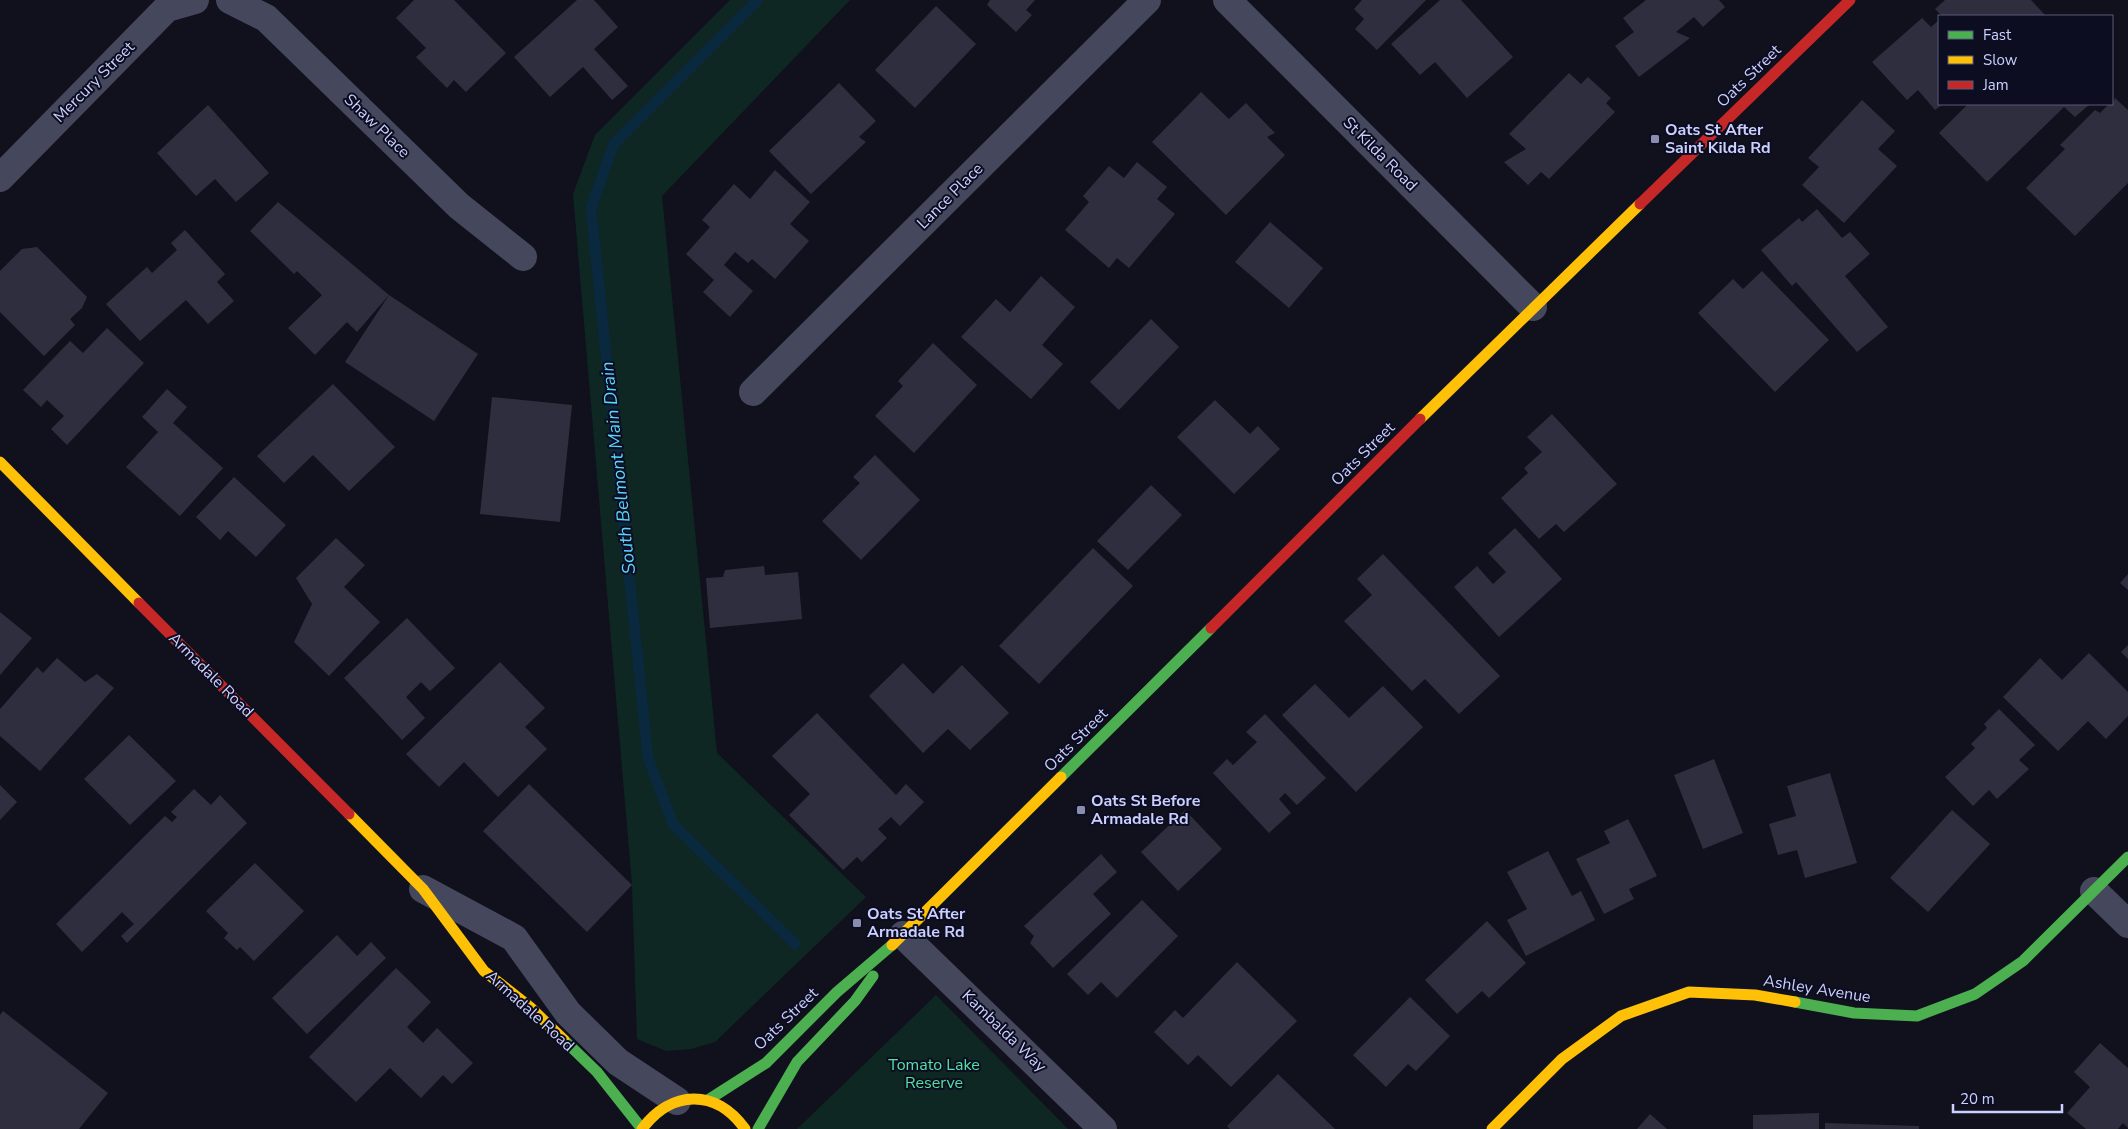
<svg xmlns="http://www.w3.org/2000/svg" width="2128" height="1129" font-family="'Nunito Sans',sans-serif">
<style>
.green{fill:#0f2722}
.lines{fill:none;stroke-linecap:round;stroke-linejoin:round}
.stream{stroke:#0a283e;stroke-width:11}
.building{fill:#2e2e3e}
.street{stroke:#45485d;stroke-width:28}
.fast{stroke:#4caf50;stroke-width:11}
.slow{stroke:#ffc107;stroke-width:11}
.jam{stroke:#c62828;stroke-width:11}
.poi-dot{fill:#8a8db0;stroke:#0c0d20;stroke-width:2}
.labels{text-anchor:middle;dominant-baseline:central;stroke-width:4;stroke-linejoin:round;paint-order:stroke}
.street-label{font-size:16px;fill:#cbd0ff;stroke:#0c0d20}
.poi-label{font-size:16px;font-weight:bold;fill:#cbd0ff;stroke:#0c0d20;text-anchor:start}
.park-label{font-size:16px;fill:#53e2a1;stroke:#0c0d20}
.water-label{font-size:18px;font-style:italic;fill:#59d5ff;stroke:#0c0d20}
</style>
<rect width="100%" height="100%" fill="#10111c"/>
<g class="green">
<path d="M730 0H850L662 196 717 753 866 897 715 1042 691 1049 666 1051 637 1039 632 885 573 194 595 135Z"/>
<path d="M936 995 1068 1129H797Z"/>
</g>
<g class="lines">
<path class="stream" d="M758 0 613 145 591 209 648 758 673 824 795 944"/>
</g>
<g class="building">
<path d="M414 0H454L506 53 466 92 454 80 447 88 416 57 426 48 396 18Z"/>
<path d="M577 0H594L618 27 594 49 628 86 612 100 583 67 550 97 514 57Z"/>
<path d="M990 0H1035L1026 10 1032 15 1016 32 987 5Z"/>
<path d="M1362 0H1426L1377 50 1355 29 1364 19 1354 9Z"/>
<path d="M1440 0H1461L1513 57 1467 98 1435 62 1420 75 1391 44Z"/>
<path d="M1646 0H1719L1725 7 1703 27 1694 17 1676 32 1690 38 1639 77 1615 46 1634 32 1623 18Z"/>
<path d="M1945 0H2031L2045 15 1942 16 1935 9Z"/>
<path d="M936 6 976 44 915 108 875 70Z"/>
<path d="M1922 18 1931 27 1938 21 1939 22V104H1943L1935 110 1918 90 1907 100 1872 62Z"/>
<path d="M1569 73 1581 84 1588 77 1611 98 1606 103 1615 112 1549 179 1541 172 1528 185 1504 162 1526 149 1509 134Z"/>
<path d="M839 83 876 121 859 137 866 142 811 194 769 151Z"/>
<path d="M1201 92 1229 119 1246 103 1275 133 1267 137 1285 155 1226 215 1152 142Z"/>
<path d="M2115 98 2128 110V183L2075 236 2026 188 2065 149 2060 145 2095 110 2100 113 2109 104H2112Z"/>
<path d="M1862 100 1895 131 1878 149 1897 166 1844 223 1802 185 1819 167 1808 158Z"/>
<path d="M1968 104H2090L2075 117 2064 107 1987 182 1939 133Z"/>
<path d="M208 105 269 173 236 202 215 179 196 196 157 153Z"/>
<path d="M1137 162 1167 187 1157 199 1175 214 1129 268 1117 258 1109 268 1065 230 1089 202 1083 196 1109 166 1124 178Z"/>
<path d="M775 170 810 202 790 224 809 241 775 279 752 259 748 263 735 252 724 265 753 291 730 317 703 292 714 280 686 254 710 227 702 220 734 184 750 199Z"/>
<path d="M278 202 389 295 357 332 347 322 315 355 288 328 322 295 297 271 294 274 250 231Z"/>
<path d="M1817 209 1842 238 1850 232 1870 254 1845 276 1888 327 1857 352 1796 282 1792 286 1761 250 1799 218 1802 222Z"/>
<path d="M1270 222 1323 268 1289 308 1235 262Z"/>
<path d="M185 230 225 274 217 282 234 301 208 324 186 300 140 341 106 304 147 267 152 273 177 250 171 243Z"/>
<path d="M37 247 87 297 82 308 70 319 75 325 44 356 0 312V271L22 249Z"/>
<path d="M1762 271 1829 340 1775 392 1698 313 1733 279 1743 289Z"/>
<path d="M1041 276 1075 307 1042 345 1063 364 1031 399 961 337 996 299 1010 312Z"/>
<path d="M389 295 478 354 434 421 345 362Z"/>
<path d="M1151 319 1179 347 1119 410 1090 382Z"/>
<path d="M107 328 144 363 67 445 51 429 64 416 47 400 41 407 23 390 70 341 83 353Z"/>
<path d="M933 343 977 385 914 453 875 416 903 386 898 381Z"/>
<path d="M333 384 395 447 349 491 313 455 284 483 257 456Z"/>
<path d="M167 389 187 407 173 423 223 468 180 516 126 467 158 432 142 417Z"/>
<path d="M492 397 572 405 560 522 480 514Z"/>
<path d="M1215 400 1250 434 1258 426 1280 449 1234 494 1177 437Z"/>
<path d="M1552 414 1617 484 1564 532 1556 524 1539 539 1501 498 1528 473 1524 468 1542 452 1527 437Z"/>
<path d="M875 455 920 500 861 560 822 521 860 483 853 477Z"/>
<path d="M234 477 286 525 256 557 228 531 220 540 196 517Z"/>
<path d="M1151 485 1182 515 1128 570 1097 541Z"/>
<path d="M1515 528 1562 579 1499 637 1454 587 1477 566 1493 584 1506 572 1488 553Z"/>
<path d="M336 538 365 565 344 587 380 622 329 676 294 642 312 604 296 578Z"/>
<path d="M1093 548 1133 586 1039 684 999 646Z"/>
<path d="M1383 554 1500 676 1459 714 1425 679 1412 691 1344 621 1372 595 1357 579Z"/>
<path d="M764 566 765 575 798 572 802 619 710 628 706 578 723 577 725 570Z"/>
<path d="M2128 574V590L2120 583Z"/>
<path d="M0 612 32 638 0 675Z"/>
<path d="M407 618 455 668 430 691 421 682 406 697 425 718 402 740 344 678Z"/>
<path d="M2128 645V659L2121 652Z"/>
<path d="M2089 653 2128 692V716L2106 739 2088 721 2058 751 2003 697 2040 658 2062 680Z"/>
<path d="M57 658 85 682 97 674 114 688 40 771 0 736V709L37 667 43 673Z"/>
<path d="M500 662 545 708 525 727 547 749 498 797 464 762 439 787 406 754Z"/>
<path d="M903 663 933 694 962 665 1009 713 970 750 948 729 923 753 869 696Z"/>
<path d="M1315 684 1349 718 1383 686 1423 727 1356 792 1282 715Z"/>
<path d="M1999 709 2035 745 2019 760 2029 769 1997 799 1989 790 1973 806 1945 777 1975 748 1971 744 1987 728 1984 724Z"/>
<path d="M817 713 896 795 906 784 924 802 900 826 891 817 878 829 887 838 862 862 857 857 843 870 789 815 810 794 772 756Z"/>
<path d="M1265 714 1326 778 1297 805 1285 793 1279 799 1291 813 1269 833 1213 773 1227 759 1233 765 1257 742 1246 732Z"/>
<path d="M129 735 176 781 130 825 84 779Z"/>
<path d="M1714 759 1743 833 1703 849 1674 775Z"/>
<path d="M1830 773 1857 863 1805 878 1797 850 1778 855 1769 824 1796 816 1787 786Z"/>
<path d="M529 784 632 885 587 932 483 831Z"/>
<path d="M0 785 17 802 0 820Z"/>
<path d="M194 789 211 805 220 795 247 823 127 943 121 936 134 924 122 912 82 952 56 924 165 816 172 822 177 817 171 812Z"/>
<path d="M1185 810 1222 849 1178 891 1141 852Z"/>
<path d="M1952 810 1990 844 1928 912 1890 878Z"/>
<path d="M1628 819 1657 876 1629 889 1634 899 1604 914 1576 859 1610 843 1604 831Z"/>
<path d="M1548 851 1572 896 1581 891 1595 920 1526 956 1507 920 1527 909 1507 872Z"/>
<path d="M1101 854 1117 872 1093 894 1111 914 1053 968 1030 943 1034 936 1024 926Z"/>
<path d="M255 863 304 911 254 961 240 947 237 950 224 938 228 933 206 911Z"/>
<path d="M1142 900 1178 936 1117 998 1101 982 1088 995 1067 974Z"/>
<path d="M1487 921 1526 963 1489 998 1482 991 1457 1014 1425 980Z"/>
<path d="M337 935 357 956 371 942 386 958 307 1034 272 998Z"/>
<path d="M1237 962 1297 1021 1231 1087 1198 1055 1188 1065 1154 1032 1175 1010 1183 1018Z"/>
<path d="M396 968 431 1002 407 1027 423 1043 437 1028 473 1063 452 1084 443 1075 421 1098 390 1068 356 1102 309 1057Z"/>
<path d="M1410 997 1450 1036 1416 1071 1408 1064 1386 1087 1353 1055Z"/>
<path d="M3 1011 108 1093 79 1129H0V1015Z"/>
<path d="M2100 1043 2128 1068V1128L2123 1123 2118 1129H2086L2067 1113 2090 1087 2074 1072Z"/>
<path d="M1278 1074 1335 1129H1230L1227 1126Z"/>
<path d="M1819 1113V1129H1753V1115Z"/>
<path d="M1650 1114 1667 1129H1637Z"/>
<path d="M1825 1123 1919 1126V1129H1825Z"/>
</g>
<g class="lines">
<g class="street">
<path d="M230 0 266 18 459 206 523 257"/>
<path d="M1227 0 1533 307"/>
<path d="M0 178 167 8 195 0"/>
<path d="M753 392 1147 0"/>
<path d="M423 889 514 938 568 1013 618 1062 677 1101"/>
<path d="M2094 891 2128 924"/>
<path d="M903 935 1103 1129"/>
</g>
<g class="fast">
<path d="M1061 777 1211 628"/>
<path d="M1795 1002 1854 1013 1917 1016 1975 994 2023 961 2128 857"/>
<path d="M564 1040 597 1072 642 1129"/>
<path d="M708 1100 766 1063 837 992 892 945"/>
<path d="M758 1129 797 1062 855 1001 873 976"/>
</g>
<g class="slow">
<path d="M1420 419 1640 204"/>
<path d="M0 462 139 603"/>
<path d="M349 814 423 889 484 971 530 1007 564 1040"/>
<path d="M892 945 1061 777"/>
<path d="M642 1129C671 1090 716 1088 745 1129"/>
<path d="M1492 1129 1562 1059 1621 1016 1689 992 1755 995 1795 1002"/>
</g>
<g class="jam">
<path d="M1640 204 1850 0"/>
<path d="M139 603 349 814"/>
<path d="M1211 628 1420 419"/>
</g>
</g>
<g class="poi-dot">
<rect x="1650" y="134" width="10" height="10" rx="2.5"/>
<rect x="1076" y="805" width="10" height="10" rx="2.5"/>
<rect x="852" y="918" width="10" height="10" rx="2.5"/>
</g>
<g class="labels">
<g class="street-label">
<text transform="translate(1749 76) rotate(-44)">Oats Street</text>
<text transform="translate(94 82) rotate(-45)">Mercury Street</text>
<text transform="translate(377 126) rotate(44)">Shaw Place</text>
<text transform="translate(1380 154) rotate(45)">St Kilda Road</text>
<text transform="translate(950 196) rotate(-45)">Lance Place</text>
<text transform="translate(1363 454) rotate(-45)">Oats Street</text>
<text transform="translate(211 675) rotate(45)">Armadale Road</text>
<text transform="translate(1076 740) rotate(-45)">Oats Street</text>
<text transform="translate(1817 989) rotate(9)">Ashley Avenue</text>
<text transform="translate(530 1011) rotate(42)">Armadale Road</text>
<text transform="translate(786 1019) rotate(-44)">Oats Street</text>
<text transform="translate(1004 1031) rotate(44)">Kambalda Way</text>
</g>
<g class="poi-label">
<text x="1665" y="130">Oats St After<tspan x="1665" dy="18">Saint Kilda Rd</tspan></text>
<text x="1091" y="801">Oats St Before<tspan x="1091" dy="18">Armadale Rd</tspan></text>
<text x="867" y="914">Oats St After<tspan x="867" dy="18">Armadale Rd</tspan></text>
</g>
<g class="park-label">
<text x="934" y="1065">Tomato Lake<tspan x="934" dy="18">Reserve</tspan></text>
</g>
<g class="water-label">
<text transform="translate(618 468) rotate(-96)">South Belmont Main Drain</text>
</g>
</g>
<rect x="1938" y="15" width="175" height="90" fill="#0c0d20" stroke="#585b79"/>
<rect x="1948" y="31" width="25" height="8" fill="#4caf50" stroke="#585b79"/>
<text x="1983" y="40" font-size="15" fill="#cbd0ff">Fast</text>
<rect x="1948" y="56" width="25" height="8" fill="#ffc107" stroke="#585b79"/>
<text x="1983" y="65" font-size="15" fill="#cbd0ff">Slow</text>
<rect x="1948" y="81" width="25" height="8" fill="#c62828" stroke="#585b79"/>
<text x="1983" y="90" font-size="15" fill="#cbd0ff">Jam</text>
<path d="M1953 1104v8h109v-8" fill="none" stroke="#cbd0ff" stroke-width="2.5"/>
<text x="1960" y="1104" font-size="15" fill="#cbd0ff" stroke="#0c0d20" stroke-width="4" paint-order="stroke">20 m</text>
</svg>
